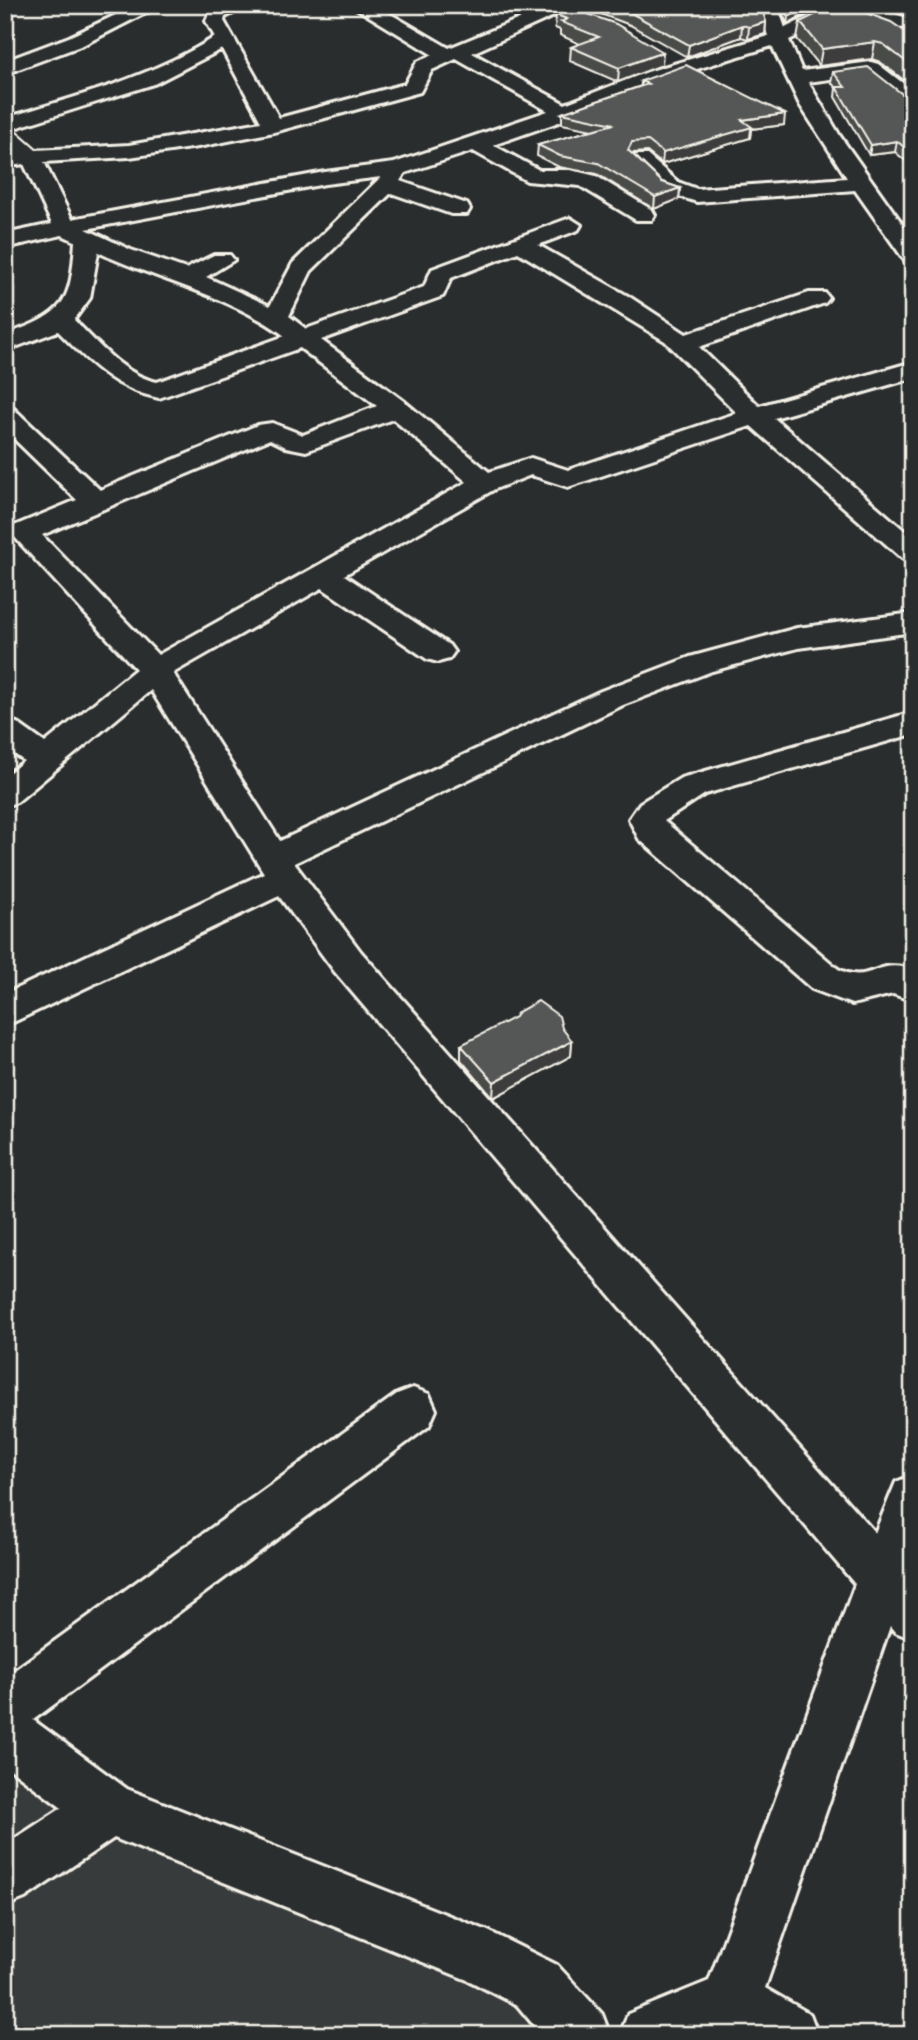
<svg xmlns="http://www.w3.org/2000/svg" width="918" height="2040" font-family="'Indie Flower',sans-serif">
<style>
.built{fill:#373a3a}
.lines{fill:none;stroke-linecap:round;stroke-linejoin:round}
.minor-casing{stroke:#f4f1e8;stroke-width:6}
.tertiary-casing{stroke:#f4f1e8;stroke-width:6}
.minor{fill:#2a2d2e;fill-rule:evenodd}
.tertiary{fill:#2a2d2e;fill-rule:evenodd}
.wall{fill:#494b4a;stroke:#f4f1e8;stroke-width:2}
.shaded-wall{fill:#3c3d3c;stroke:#f4f1e8;stroke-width:2}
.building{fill:#555756;stroke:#f4f1e8;stroke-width:2}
</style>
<rect width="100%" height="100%" fill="#2a2d2e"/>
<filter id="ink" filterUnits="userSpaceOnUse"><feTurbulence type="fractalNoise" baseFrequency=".0143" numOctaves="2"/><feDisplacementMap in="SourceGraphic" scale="14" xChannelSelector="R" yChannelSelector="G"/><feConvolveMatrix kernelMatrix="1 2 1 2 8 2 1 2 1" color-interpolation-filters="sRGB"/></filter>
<g filter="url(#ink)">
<path class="built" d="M5 1713 109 1809 488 1960 581 2035H5Z"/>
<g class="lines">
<defs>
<g id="minor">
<path d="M224 5H250L225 17 224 21 279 118 405 84 417 62 433 55 351 5H375L449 48 553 5H578L472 53 565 104 647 72 768 36 759 5H777L785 28 832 5H867L913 20V31L849 11 789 40 802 71 871 62 878 64 913 91V107L906 105 867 74 808 82 840 136 913 239V263L905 261 855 190 697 202 663 191 629 159 633 155H647L678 182 697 189 847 178 800 105 772 46 661 80 573 117 493 145 539 170H571L596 176 652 210 655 215 652 220H636L580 186 527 181 473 151 405 173 400 181 467 204 470 209 467 214H451L391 193 311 271 289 316 306 329 424 287 432 269 570 218 581 225 578 230 538 245 628 296 686 334 809 293H825L829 298 825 303 699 347 759 406 913 362V378L774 418 913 538V562L903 559 751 426 568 487 531 475 495 489 344 575 449 645 454 652 449 659 438 662 427 659 322 588 173 673 280 841 601 691 690 657 797 628 913 613V632L798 648 712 671 623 705 294 863 361 952 875 1533 896 1482 913 1475V1562L909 1572 913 1576V1639L895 1632 890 1626 765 1988 810 2014 818 2035H733L727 2032 720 2035H620L628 2014 709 1981 855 1584 335 972 279 896 5 1026V994L264 873 151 690 17 802 5 806V776L24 761 5 747V720L17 723 45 743 136 669 10 532 14 526 77 500 5 430V407L14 409 100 490 258 425 272 423 303 435 377 406 300 348 159 398C114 389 89 362 58 331L5 351V335C65 313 71 305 75 241L62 235 5 248V234L52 224 24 164 5 167V155L15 153 5 145V118C78 96 150 78 215 37L206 21 211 10ZM222 49 261 122 129 145 36 150 12 129 154 84ZM456 59 548 111 394 163 325 172 72 219 44 162 129 157 198 147 274 132 420 92 432 70ZM381 177 293 263 270 306 206 277 234 260 230 255H214L186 269 131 250 86 229 325 184ZM98 252C159 281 230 295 285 336L157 382C123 375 98 343 74 320L90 298ZM518 252 665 341 737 413 568 470 531 458 489 472 405 402 321 340 443 296 451 278ZM393 419 467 482 158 655 42 535 270 439 286 447 306 451Z"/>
<path d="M906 714 913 716V734L705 794 664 821 838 969C870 986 877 956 913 970V1001L893 994 852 1004 812 989 639 839 629 819 640 803 681 778Z"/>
<path d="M413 1388 429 1394 436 1410 429 1426 33 1720 127 1789 488 1931 557 1965 602 2014 610 2035H542L517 2005 470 1981 114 1838 25 1898 5 1906V1845L62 1808 5 1765V1677L397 1394Z"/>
</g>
<path id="tertiary" d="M137 5H161L83 45 5 74V61L69 37Z"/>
</defs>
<use href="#minor" class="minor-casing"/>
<use href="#tertiary" class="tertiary-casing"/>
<use href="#minor" class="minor"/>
<use href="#tertiary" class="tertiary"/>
</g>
<g class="wall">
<path d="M599 5H761L766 22 765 34 748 39 741 37 687 57 630 25 598 13Z"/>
<path d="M779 5H823L787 24Z"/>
<path d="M574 9 662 65 618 82 570 61 571 47 580 44 560 35V30L555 28 556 15Z"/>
<path d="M800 22 913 37V87L880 62 872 59 819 66 797 39Z"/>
<path d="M833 72 906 97 913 98V167L895 152 869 155 835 97 836 88 831 82Z"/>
<path d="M641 81 784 125 751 129 750 138 662 164 647 152 632 153 662 182 680 188 679 199 654 209 597 174 559 167 537 156 538 145 592 130 562 124V113L641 86Z"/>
<path d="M572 1041 571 1056 493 1098 461 1060V1045Z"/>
</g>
<g class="shaded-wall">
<path d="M811 5H823L787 24 788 17Z"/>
<path d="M766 22 765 34 748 39 749 27Z"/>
<path d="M742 25 741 37 687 57 689 45Z"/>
<path d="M875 42 872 59 819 66 822 49Z"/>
<path d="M663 52 662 65 618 82 619 68Z"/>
<path d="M785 114 784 125 751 129 750 138 662 164 663 153 742 120Z"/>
<path d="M897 141 895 152 869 155 871 145Z"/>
<path d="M680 188 679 199 654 209 655 197Z"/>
<path d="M572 1041 571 1056 493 1098 494 1082Z"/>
</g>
<g class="building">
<path d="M610 5H761L766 22 749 27 742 25 689 45 631 13Z"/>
<path d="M783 5H811L788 17Z"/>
<path d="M835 5H844L891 22 913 37V67L883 44 875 42 822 49 800 22Z"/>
<path d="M574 9 616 24 663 52 619 68 571 47 599 37 561 22 567 19 556 15Z"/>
<path d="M686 65 785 114 742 120 752 127 663 153 648 141 632 142 628 150 662 182 680 188 655 197 598 163 560 156 538 145 614 124 562 113 648 84 641 81Z"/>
<path d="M868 67 906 97 913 98V155L897 141 871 145 836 87H845L833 72Z"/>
<path d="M538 1001 559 1016 562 1028 572 1041 494 1082 461 1045 515 1017 518 1012Z"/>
</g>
</g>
<rect width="918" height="2040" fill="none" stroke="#2a2d2e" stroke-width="28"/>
<rect x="14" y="14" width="890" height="2012" fill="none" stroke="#f4f1e8" stroke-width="2.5" filter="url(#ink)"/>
</svg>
